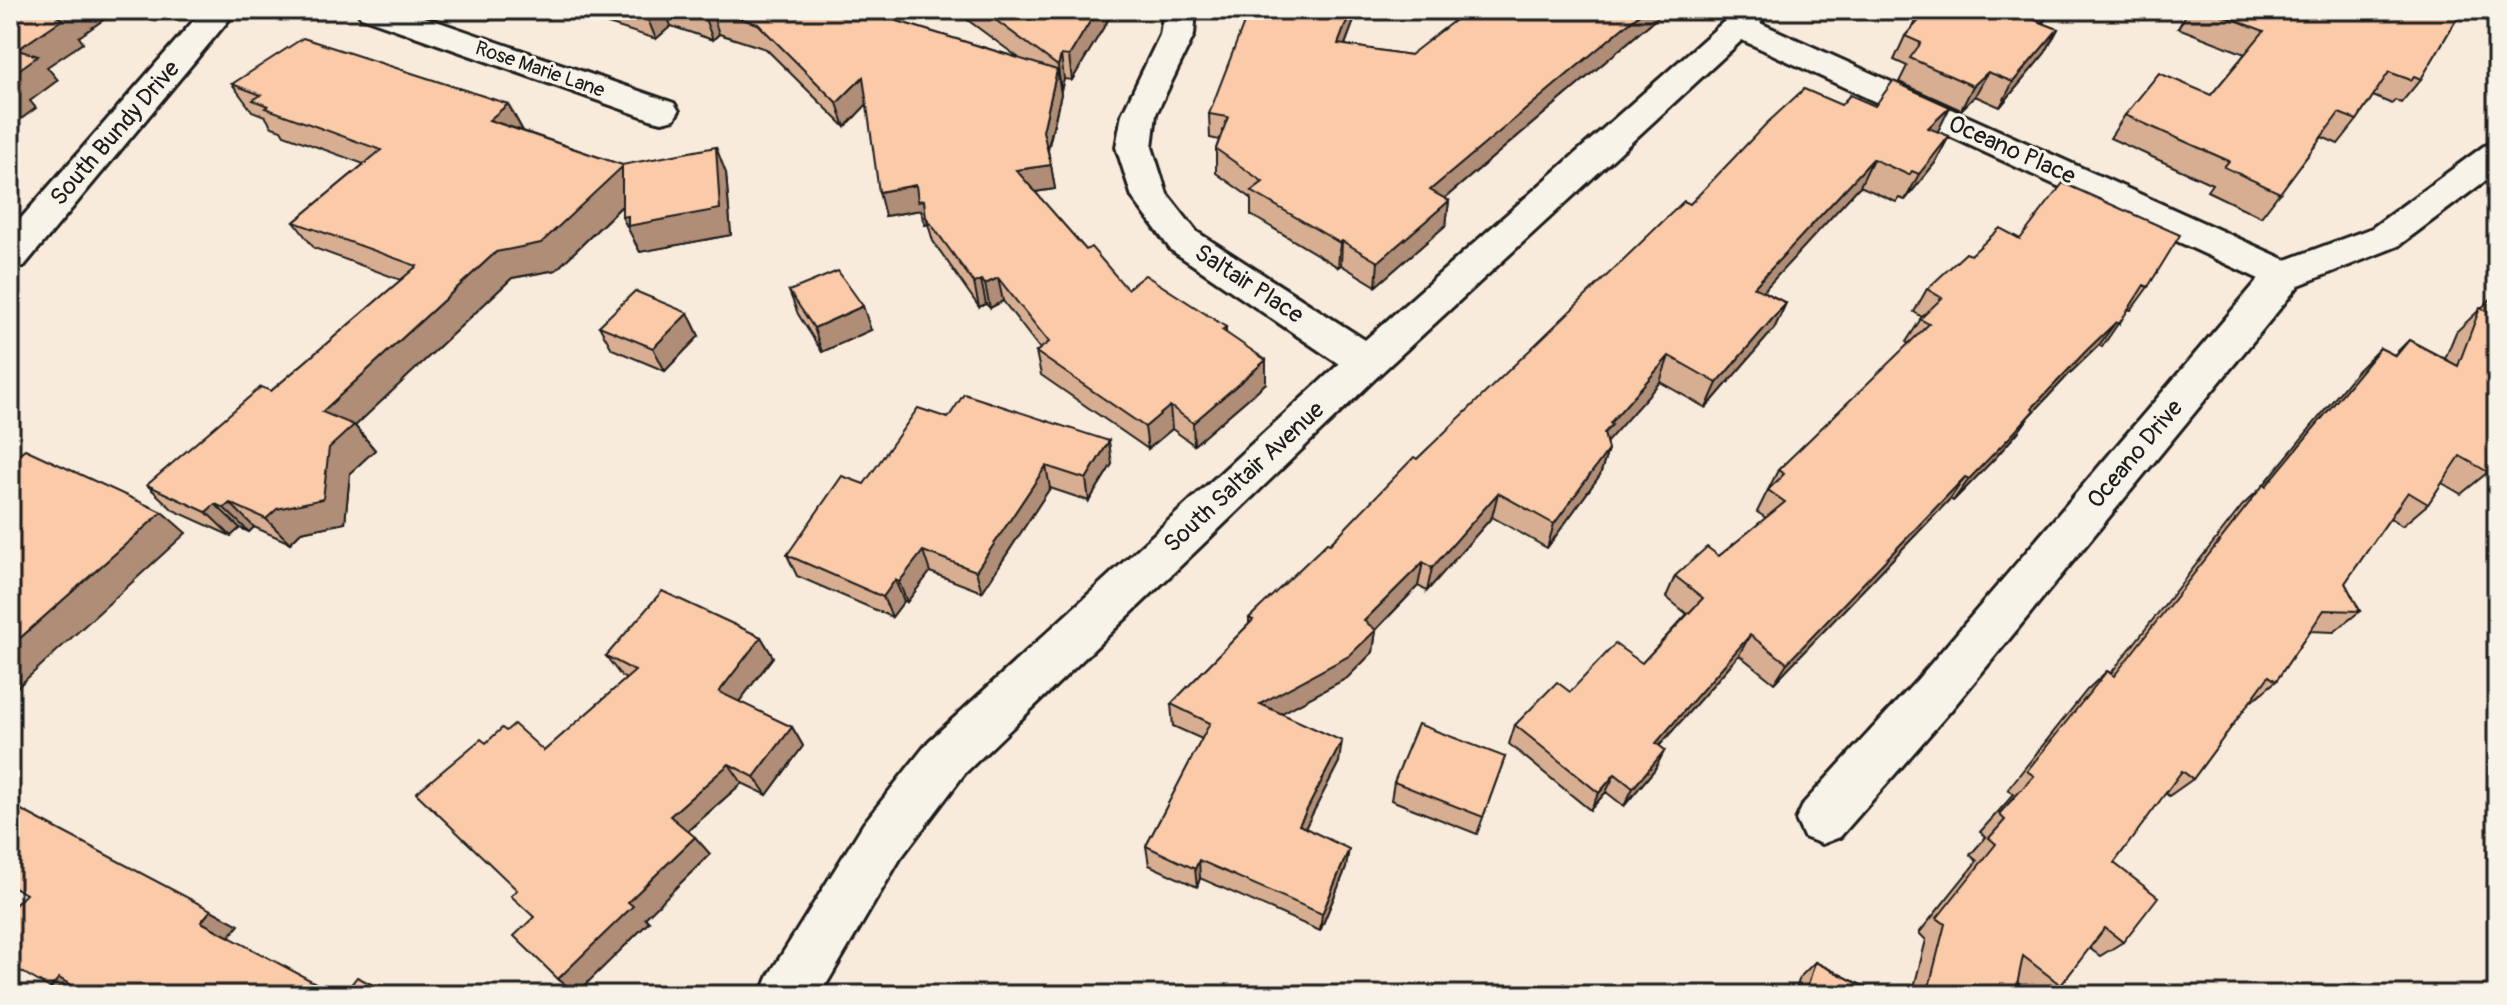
<svg xmlns="http://www.w3.org/2000/svg" width="2507" height="1005" font-family="Pangolin,sans-serif">
<style>
.lines{fill:none;stroke-linecap:round;stroke-linejoin:round}
.minor-casing{stroke:#1c1c1c;stroke-width:6}
.tertiary-casing{stroke:#1c1c1c;stroke-width:6}
.minor{fill:#f7f3e8;fill-rule:evenodd}
.tertiary{fill:#f7f3e8;fill-rule:evenodd}
.wall{fill:#d7ae91;stroke:#1c1c1c;stroke-width:2}
.shaded-wall{fill:#af8d76;stroke:#1c1c1c;stroke-width:2}
.building{fill:#facaa9;stroke:#1c1c1c;stroke-width:2}
.labels{text-anchor:middle;dominant-baseline:central;stroke-width:6;stroke-linejoin:round;paint-order:stroke}
.far-street-label{font-size:20px;fill:#1c1c1c;stroke:#f7f3e8}
.street-label{font-size:24px;fill:#1c1c1c;stroke:#f7f3e8}
</style>
<rect width="100%" height="100%" fill="#f8ebdb"/>
<filter id="ink" filterUnits="userSpaceOnUse"><feTurbulence type="fractalNoise" baseFrequency=".0125" numOctaves="2"/><feDisplacementMap in="SourceGraphic" scale="16" xChannelSelector="R" yChannelSelector="G"/><feConvolveMatrix kernelMatrix="1 2 1 2 8 2 1 2 1" color-interpolation-filters="sRGB"/></filter>
<g filter="url(#ink)">
<g class="lines">
<defs>
<g id="minor">
<path d="M356 10H404L674 103 679 111 674 119 662 122 650 119 361 17Z"/>
<path d="M1164 10H1196L1194 35 1156 114 1152 147 1167 194 1197 232 1365 340 1737 10H1772L1760 23 2286 260 2372 228 2484 146 2497 142V172L2398 246 2299 285 1951 710 1840 837 1822 844 1804 837 1796 820 1804 803 1917 680 2259 279 1742 40 1381 373 965 773 900 859 820 995H761L769 975 864 823 929 741 1339 364 1171 250 1132 197 1116 147 1122 114 1160 35Z"/>
</g>
<path id="tertiary" d="M203 10H237L24 266 10 269V231Z"/>
</defs>
<use href="#minor" class="minor-casing"/>
<use href="#tertiary" class="tertiary-casing"/>
<use href="#minor" class="minor"/>
<use href="#tertiary" class="tertiary"/>
</g>
<g class="wall">
<path d="M563 10H861L1019 58 954 10H1114L1072 80 1064 79 1061 90 1060 89 1061 94 1048 150 1055 189 1035 192 1086 250 1127 289 1226 327V333L1266 383 1194 445 1172 429 1148 449 1041 375 1036 352 1040 349 1003 301 990 308 986 304 979 307 933 241 928 224 925 225 921 210 885 216 867 104 845 127 766 49 719 34 713 40 671 26 656 39Z"/>
<path d="M1358 10 1345 45 1410 55 1666 10 1445 198 1449 201 1446 225 1376 286 1341 265 1338 267 1251 215V198L1216 173V149L1219 140 1210 138 1209 114Z"/>
<path d="M1920 10H2054L2042 23 2058 29 2045 53 2000 107 1975 96 1961 110 1899 82 1907 66 1894 60 1905 36 1912 28Z"/>
<path d="M2189 10H2462L2421 79 2401 103 2395 100 2392 104 2373 96 2357 120 2338 144 2322 137 2261 217 2207 191 2212 184 2110 138 2125 115 2211 95 2245 54 2178 28Z"/>
<path d="M232 84 508 104 523 131 622 165 726 173 731 235 640 252 635 243 622 206 556 270 512 278 355 426 375 450 350 473 345 523 301 532 290 543 254 527 249 532 240 528 231 536 173 510 147 485 271 391 401 280 314 248 294 222 364 164 284 135 281 130 272 127 265 116 252 111Z"/>
<path d="M1841 105 1938 132 1949 136 1935 163 1905 200 1899 198 1896 202 1860 186 1763 291 1786 303 1774 329 1706 408 1660 382 1606 442 1608 450 1600 475 1547 548 1492 517 1427 591 1418 586 1376 630 1373 652 1347 678 1281 713 1339 762 1305 828 1346 868 1320 931 1200 878 1197 887 1149 865 1146 846 1202 739 1173 726 1171 704 1249 624V618L1330 544 1417 459 1690 204Z"/>
<path d="M2020 239 2148 287 2131 310 2128 309 2102 347 2099 345 2069 374 2029 417 2018 432 1995 458 1953 501 1950 499 1774 683 1739 655 1659 746 1655 769 1624 806 1606 792 1590 810 1509 744 1515 725 1570 692 1642 663 1687 614 1666 597 1675 576 1719 556 1766 518 1757 512 1778 470 1909 344 1906 342 1922 317 1914 312 1927 289 1971 255Z"/>
<path d="M789 291 871 330 822 352 798 314Z"/>
<path d="M2497 293V458L2488 472 2461 494 2442 483 2428 504 2402 526 2390 518 2345 583 2360 611 2334 632 2310 631 2276 681 2252 701 2251 700 2193 779 2169 796 2165 793 2114 863 2123 942 2100 956 2089 948 2061 985 2046 995H2033L2018 983 2015 995H1912L1926 940 1919 933 1977 861 1970 855 1986 837 1980 832 2014 794 2008 789 2087 690 2107 671 2111 673 2242 506 2261 488 2357 371 2380 348 2394 355 2409 340 2445 359 2456 332Z"/>
<path d="M688 313 699 336 665 371 612 349 599 326Z"/>
<path d="M948 418 1112 464 1089 501 1050 488 982 592 930 572 907 602 904 601 892 617 797 576 787 555 864 484Z"/>
<path d="M761 637 773 657 739 702 792 727 803 746 767 795 742 783 688 831 710 854 645 918 649 922 577 993 558 979 534 917 517 890 486 743 506 731 544 751 626 679 621 676 606 656Z"/>
<path d="M1505 757 1477 834 1391 800 1394 782Z"/>
<path d="M1815 962 1881 995H1794L1800 977Z"/>
</g>
<g class="shaded-wall">
<path d="M64 10H103L101 12 106 18 79 37 83 43 47 67 58 80 30 101 36 108 10 127V76L17 50Z"/>
<path d="M652 10H665L671 26 656 39 646 15Z"/>
<path d="M711 10 719 34 713 40 704 16Z"/>
<path d="M1097 10H1114L1072 80 1069 56Z"/>
<path d="M1351 10H1358L1336 68 1338 44Z"/>
<path d="M1644 10H1666L1426 214 1430 190Z"/>
<path d="M2044 10H2054L2022 44 2035 20Z"/>
<path d="M2058 29 2045 53 2000 107 2013 82Z"/>
<path d="M1061 55 1064 79 1061 90 1058 66Z"/>
<path d="M1057 70 1061 94 1046 155 1043 131Z"/>
<path d="M1988 72 1975 96 1961 110 1973 86Z"/>
<path d="M863 77 870 101 845 127 837 103Z"/>
<path d="M508 104 523 131 489 120Z"/>
<path d="M1950 107 1937 133 1928 128Z"/>
<path d="M10 135 16 141 10 146Z"/>
<path d="M1949 136 1935 163 1905 200 1919 174Z"/>
<path d="M716 147 726 173 731 235 640 252 622 217Z"/>
<path d="M1873 159 1860 186 1743 313 1754 287Z"/>
<path d="M1051 165 1055 189 1021 194 1016 170Z"/>
<path d="M622 167 634 194 556 270 512 278 355 426 375 450 350 473 345 523 301 532 290 543 266 519 322 412 496 252Z"/>
<path d="M916 185 924 200 928 224 925 225 921 210 885 216 879 192Z"/>
<path d="M1449 201 1446 225 1376 286 1378 262Z"/>
<path d="M1342 241 1341 265 1338 267 1340 243Z"/>
<path d="M998 278 1003 301 990 308 985 284Z"/>
<path d="M981 280 986 304 979 307 974 283Z"/>
<path d="M1786 303 1774 329 1706 408 1717 383Z"/>
<path d="M863 306 871 330 822 352 814 328Z"/>
<path d="M688 313 699 336 665 371 653 348Z"/>
<path d="M2116 322 2099 345 2069 374 2029 417 2018 432 1995 458 1953 501 1969 479 2032 408 2086 351Z"/>
<path d="M1669 356 1660 382 1606 443 1604 433 1610 423Z"/>
<path d="M1266 360V383L1194 445 1193 423Z"/>
<path d="M1170 406 1172 429 1148 449 1145 427Z"/>
<path d="M1109 441 1112 464 1089 501 1086 479Z"/>
<path d="M1608 450 1600 475 1547 548 1554 524Z"/>
<path d="M1046 466 1050 488 982 592 976 571Z"/>
<path d="M1965 477 1950 499 1774 683 1787 663Z"/>
<path d="M1498 493 1492 517 1427 591 1432 568Z"/>
<path d="M230 503 254 527 249 532 224 508Z"/>
<path d="M215 504 240 528 231 536 206 512Z"/>
<path d="M162 512 186 533 10 694V647Z"/>
<path d="M923 551 930 572 907 602 899 582Z"/>
<path d="M1423 562 1418 586 1362 644 1364 621Z"/>
<path d="M895 580 904 601 892 617 883 597Z"/>
<path d="M1376 630 1373 652 1347 678 1260 725V704Z"/>
<path d="M1750 635 1739 655 1646 761 1656 743Z"/>
<path d="M761 637 773 657 731 712 719 692Z"/>
<path d="M792 727 803 746 767 795 754 777Z"/>
<path d="M1342 741 1339 762 1297 844 1299 825Z"/>
<path d="M1665 750 1655 769 1624 806 1633 788Z"/>
<path d="M729 764 742 783 685 833 670 816Z"/>
<path d="M1615 774 1606 792 1590 810 1599 793Z"/>
<path d="M695 837 710 854 645 918 649 922 577 993 558 979 628 902Z"/>
<path d="M1349 849 1346 868 1320 931 1322 914Z"/>
<path d="M1199 860 1200 878 1197 887 1195 869Z"/>
<path d="M211 910 239 925 229 937 201 922Z"/>
<path d="M59 978 89 995H67L50 988Z"/>
</g>
<g class="building">
<path d="M10 10H64L58 14 61 15 58 17 63 19 17 50 38 56 10 76Z"/>
<path d="M630 10H652L646 15Z"/>
<path d="M686 10H710L704 16Z"/>
<path d="M711 10H861L1057 70 1043 131 1051 165 1016 170 1086 250 1091 247 1127 289 1145 275 1226 327 1222 330 1266 360 1193 423 1170 406 1145 427 1036 352 1049 342 998 278 985 284 981 280 974 283 926 217 924 200 918 201 916 185 879 192 863 77 837 103 758 24Z"/>
<path d="M982 10H1097L1069 56 1061 55 1058 66Z"/>
<path d="M1249 10H1351L1338 44 1410 55 1468 10H1644L1430 190 1449 201 1378 262 1342 241 1340 243 1251 191 1263 182 1216 149 1228 117 1209 114Z"/>
<path d="M1921 10H2044L2035 20 2058 29 2013 82 1988 72 1973 86 1910 58 1921 43 1905 36 1923 16Z"/>
<path d="M2209 10H2462L2421 79 2414 76 2411 80 2389 72 2357 120 2339 113 2280 193 2224 167 2229 161 2125 115 2159 73 2211 95 2264 31Z"/>
<path d="M303 38 508 104 489 120 622 165 716 147 720 209 628 226V216L622 217V167L541 243 496 252 322 412 354 425 329 448 323 499 277 509 266 519 230 503 224 508 215 504 206 512 147 485 261 387 271 391 417 266 294 222 381 150 265 108 268 106 253 100 261 95 232 84Z"/>
<path d="M1893 81 1950 107 1928 128 1949 136 1919 174 1912 171 1909 175 1873 159 1754 287 1786 303 1717 383 1669 356 1610 423 1612 425 1604 433 1608 450 1554 524 1498 493 1432 568 1423 562 1364 621 1376 630 1349 656 1260 704 1342 741 1299 825 1349 849 1322 914 1199 860 1195 869 1146 846 1210 723 1171 704 1253 620 1249 618 1327 543 1330 544 1414 457 1417 459 1684 201 1690 204 1766 124 1804 89 1841 105 1850 95 1875 106Z"/>
<path d="M2063 183 2180 235 2148 287 2144 285 2119 324 2116 322 2086 351 2032 408 2034 410 2011 436 1969 479 1965 477 1787 663 1750 635 1656 743 1665 750 1633 788 1615 774 1599 793 1515 725 1557 682 1570 692 1615 644 1642 663 1703 598 1675 576 1707 547 1719 556 1785 502 1768 490 1784 474 1778 470 1929 324 1920 319 1942 298 1927 289 1966 253 1971 255 2000 228 2020 239Z"/>
<path d="M838 271 863 306 814 328 789 291Z"/>
<path d="M635 291 688 313 653 348 599 326Z"/>
<path d="M2480 308 2495 315 2497 308V458L2488 472 2460 456 2428 504 2408 492 2345 583 2360 611 2324 610 2276 681 2269 676 2193 779 2182 771 2114 863 2158 897 2123 942 2105 928 2061 985 2023 956 2015 995H1927L1945 924 1937 918 1996 844 1989 838 2005 820 1999 814 2034 776 2027 771 2107 671 2114 676 2264 484 2266 486 2380 348 2396 356 2409 340 2458 366Z"/>
<path d="M964 394 1109 441 1086 479 1046 466 976 571 923 551 899 582 895 580 883 597 787 555 842 476 864 484 918 408 948 418Z"/>
<path d="M25 449 162 512 10 647V513L13 510 10 509V461Z"/>
<path d="M662 591 761 637 719 692 792 727 754 777 729 764 670 816 695 837 628 902 633 906 558 979 514 936 534 917 511 896 517 890 416 793 481 739 486 743 502 728 506 731 514 724 544 751 635 671 606 656Z"/>
<path d="M1418 724 1505 757 1483 817 1394 782Z"/>
<path d="M10 804 211 910 201 922 338 995H88L59 978 50 988 10 965V910L26 894 10 885Z"/>
<path d="M1815 962 1881 995H1805Z"/>
<path d="M357 977 393 995H343Z"/>
<path d="M1564 984 1590 995H1560Z"/>
</g>
</g>
<g class="labels">
<g class="far-street-label">
<text transform="translate(540 69) rotate(19)">Rose Marie Lane</text>
</g>
<g class="street-label">
<text transform="translate(115 133) rotate(-49)">South Bundy Drive</text>
<text transform="translate(2012 150) rotate(24)">Oceano Place</text>
<text transform="translate(1249 284) rotate(33)">Saltair Place</text>
<text transform="translate(2135 454) rotate(-50)">Oceano Drive</text>
<text transform="translate(1244 477) rotate(-43)">South Saltair Avenue</text>
</g>
</g>
<rect width="2507" height="1005" fill="none" stroke="#f7f3e8" stroke-width="40"/>
<rect x="20" y="20" width="2467" height="965" fill="none" stroke="#1c1c1c" stroke-width="3" filter="url(#ink)"/>
</svg>
